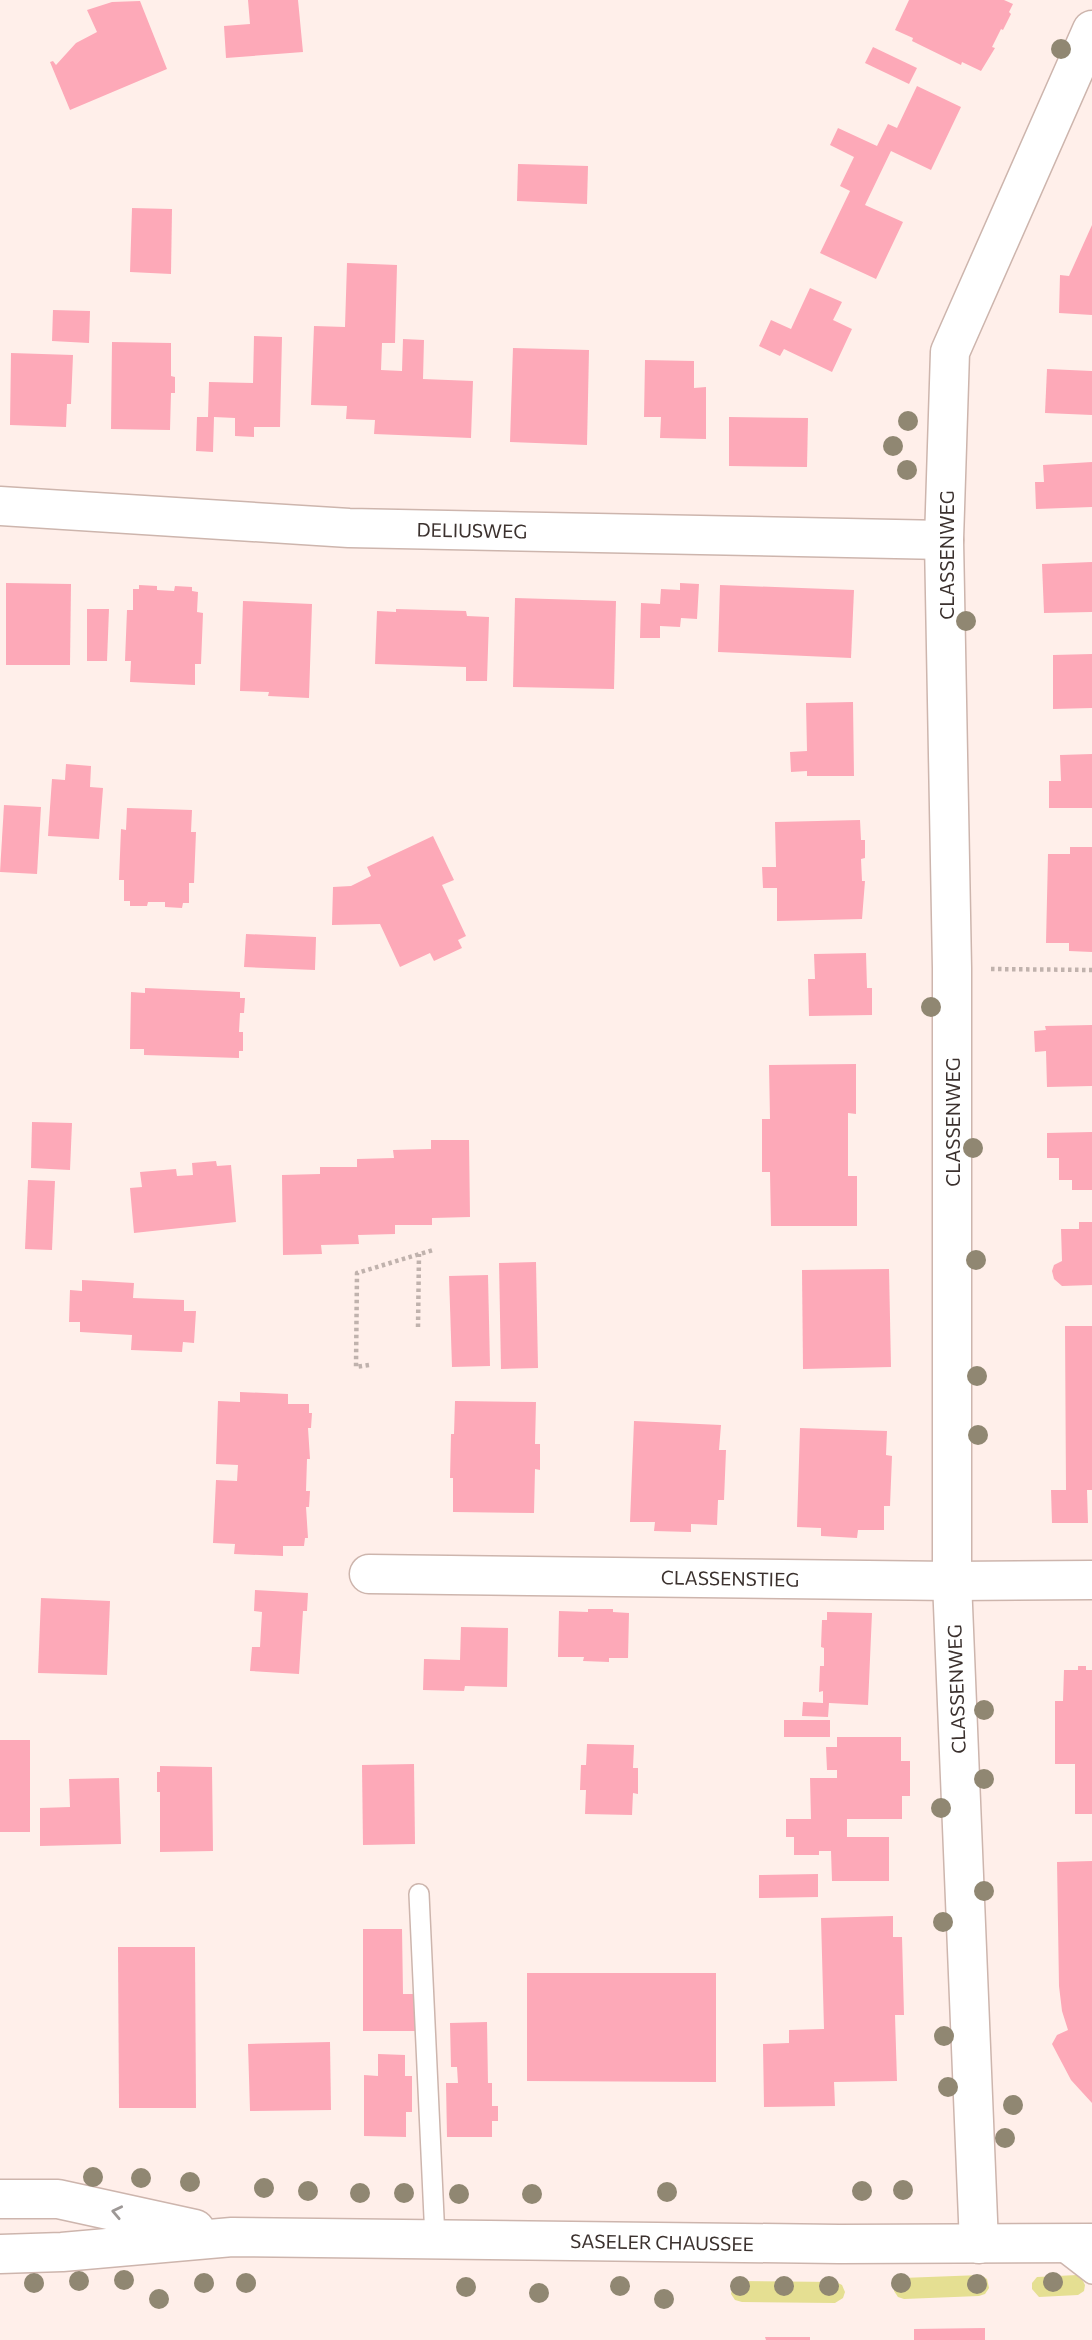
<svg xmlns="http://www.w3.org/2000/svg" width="1092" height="2340" font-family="Commissioner,sans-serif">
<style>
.green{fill:#e5df92}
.building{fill:#fda9b8}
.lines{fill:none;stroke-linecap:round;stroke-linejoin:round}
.lane-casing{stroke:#cdb5ad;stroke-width:22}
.street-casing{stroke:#cdb5ad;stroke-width:41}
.primary-casing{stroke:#cdb5ad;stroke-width:41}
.path{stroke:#c0b2ad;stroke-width:4.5;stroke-dasharray:3.5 3.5;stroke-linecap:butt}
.lane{stroke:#fff;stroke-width:19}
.street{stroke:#fff;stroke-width:38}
.primary{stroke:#fff;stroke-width:38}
.tree{fill:#908772}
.oneway{stroke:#9d9896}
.labels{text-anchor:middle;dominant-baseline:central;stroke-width:6;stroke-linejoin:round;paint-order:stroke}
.street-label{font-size:19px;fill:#3b312e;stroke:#fff}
</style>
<rect width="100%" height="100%" fill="#ffefea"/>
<g class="green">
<path d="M981 2275 987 2279 989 2288 985 2294 979 2296 904 2299 898 2297 894 2291V2284L902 2278Z"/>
<path d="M1077 2275 1082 2279 1085 2285 1084 2291 1078 2295 1039 2297 1032 2289V2283L1037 2277Z"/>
<path d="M739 2281 836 2282 842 2285 845 2292 843 2298 835 2303 742 2302 735 2300 731 2294 733 2284Z"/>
</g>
<g class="building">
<path d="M248 0H298L303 52 226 58 224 26 250 24Z"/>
<path d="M909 0H1004L1013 4 1009 12 1011 14 1003 30 1001 29 992 47 995 48 981 71 962 62 961 65 912 41 913 38 895 30Z"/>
<path d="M140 1 167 69 70 110 50 62 53 61 56 65 76 43 97 32 87 10 112 2Z"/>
<path d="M873 47 917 68 909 84 865 63Z"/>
<path d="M917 86 961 107 931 170 891 151 865 205 903 222 876 279 820 253 850 191 840 186 854 157 830 145 838 128 877 146 888 124 897 128Z"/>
<path d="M518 164 588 166 587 204 517 201Z"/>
<path d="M132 208 172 209 171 274 130 272Z"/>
<path d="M1092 225V315L1059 313 1060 275 1069 276Z"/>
<path d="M347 263 397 265 395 343H382L381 370 402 371 403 339 424 340 423 379 473 381 471 438 374 434 375 420 346 419 347 406 311 405 314 326 345 327Z"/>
<path d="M810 288 842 302 833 320 852 329 832 372 784 349 780 356 759 346 771 320 791 329Z"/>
<path d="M53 310 90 311 89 343 52 341Z"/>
<path d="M254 336 282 337 280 427H254V437L235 436V418L214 417 213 452 196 451 197 417H208L209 382 253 383Z"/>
<path d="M112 342 171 343V376L175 377V393H171L170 430 111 429Z"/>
<path d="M513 348 589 350 587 445 510 442Z"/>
<path d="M11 353 73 355 71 404H67L66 427 10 425Z"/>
<path d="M645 360 694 361V388L706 387V439L660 438 661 417H644Z"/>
<path d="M1047 369 1092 371V415L1045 413Z"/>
<path d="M729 417 808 418 807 467 729 466Z"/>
<path d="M1092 462V507L1036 509 1035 482H1044L1043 465Z"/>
<path d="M1092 562V612L1044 613 1042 564Z"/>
<path d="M6 583 71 584 70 665H6Z"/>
<path d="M680 583 699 584 697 619 681 618 680 627 660 626V638H640L641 603 660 604 661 589 680 590Z"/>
<path d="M139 585 157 586V590L174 591 175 586 192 587V591L198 592 197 612 203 613 201 664H195V685L130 682 131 661H125L127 610H133V589H139Z"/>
<path d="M720 585 854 590 851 658 718 652Z"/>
<path d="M515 598 616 601 614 689 513 687Z"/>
<path d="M243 601 312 604 309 698 268 696 269 692 240 691Z"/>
<path d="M87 609H109L107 661H87Z"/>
<path d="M396 609 466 611 467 616 489 617 487 681H466V667L375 664 377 611 396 612Z"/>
<path d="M1092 654V708L1053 709V655Z"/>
<path d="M853 702 854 776H807V771L791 772 790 752 807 751 806 703Z"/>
<path d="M1092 754V808H1049V781H1061L1060 755Z"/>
<path d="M66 764 91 766 90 787 103 788 99 839 48 836 52 779 65 780Z"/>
<path d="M4 805 41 807 37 874 0 872Z"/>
<path d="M127 808 192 810 191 832H196L194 883H189V903H183L182 908 165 907V902H148L147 906H130V901H124V880H119L121 829 126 830Z"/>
<path d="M860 820 861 840H865V858L861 859 862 881H865L862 919 777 921V888H763L762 867H776L775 822Z"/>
<path d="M433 836 454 880 442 885 466 936 458 940 462 948 434 961 430 953 400 967 380 924 332 925 333 887 351 886 371 876 367 867Z"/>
<path d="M1070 847H1092V952L1069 951V943H1046L1048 854H1070Z"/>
<path d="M246 934 316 937 315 970 244 967Z"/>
<path d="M866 953 867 988H872V1015L809 1016 808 979H815L814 954Z"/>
<path d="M145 988 240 992V998H245L244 1013H240L239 1032H243V1051H239V1058L144 1055V1049H130L131 992 145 993Z"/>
<path d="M1092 1025V1086L1047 1087 1046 1051 1035 1052 1034 1031 1046 1030 1045 1026Z"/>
<path d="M856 1064V1114L848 1113V1176H857V1226H771L770 1172H762V1119H770L769 1065Z"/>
<path d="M32 1122 72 1123 70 1170 31 1168Z"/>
<path d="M1092 1132V1190H1072V1180H1059V1158H1047V1133Z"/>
<path d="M431 1140H469L470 1217 432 1218V1225H395V1234L358 1235 359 1244 321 1245 322 1254 283 1255 282 1175 320 1174V1167H357V1159L394 1158 393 1150 431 1149Z"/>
<path d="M216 1161 217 1166 231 1165 236 1222 134 1233 130 1188 142 1187 140 1172 176 1169 177 1176 193 1175 192 1163Z"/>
<path d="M28 1180 55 1181 52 1250 25 1249Z"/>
<path d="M1079 1222H1092V1285L1062 1286 1054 1279 1052 1271 1054 1265 1062 1261 1061 1229H1079Z"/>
<path d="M536 1262 538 1368 501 1369 499 1263Z"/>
<path d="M889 1269 891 1367 803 1369 802 1270Z"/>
<path d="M488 1275 490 1366 452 1367 449 1276Z"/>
<path d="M82 1280 134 1283 133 1298 184 1300V1311H196L194 1343 183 1342 182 1352 131 1350 132 1335 80 1332V1322H69L70 1290 82 1291Z"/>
<path d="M1065 1326H1092V1490H1087L1088 1523H1052L1051 1490H1066Z"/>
<path d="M240 1392 288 1394V1404H309V1413H312L311 1428H308L310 1459H307L306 1491H310L309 1507H306L308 1538H305L304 1546H283V1556L234 1554 235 1544 213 1543 216 1480 237 1481 238 1465 216 1464 218 1401 240 1402Z"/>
<path d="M455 1401 536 1402 535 1444H540V1470L535 1469 534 1513 453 1512V1478H450L451 1434H454Z"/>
<path d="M634 1421 721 1425 719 1450H726L724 1500H718L717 1525 691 1524V1532L654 1531 655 1522H630Z"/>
<path d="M800 1428 887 1431 886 1455 892 1456 890 1506H884V1530H858L857 1538 821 1536V1528L797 1527Z"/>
<path d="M255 1590 308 1593 307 1611H303L299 1674 250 1671 252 1647H260L262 1612 254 1611Z"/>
<path d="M41 1598 110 1601 107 1675 38 1673Z"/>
<path d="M588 1609H613V1612L629 1613 628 1658H609V1662L583 1661 584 1657H558L559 1611 588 1612Z"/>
<path d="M827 1612 872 1613 868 1705 829 1703 828 1717 802 1716 803 1702 823 1703V1691L819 1692 820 1666H824V1648L821 1647 822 1620H827Z"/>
<path d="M461 1627 508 1628 507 1687 465 1686 464 1691 423 1690 424 1659 460 1660Z"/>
<path d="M1078 1666H1086V1670H1092V1814H1075V1764H1055V1701H1063L1064 1670H1078Z"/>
<rect x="784" y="1720" width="46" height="17"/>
<path d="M837 1737H901V1761H910V1796H902V1819H847V1837H889V1881H832L831 1851H819V1855H794V1837H786V1819H811L810 1778H837V1770H827L826 1747H837Z"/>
<rect x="0" y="1740" width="30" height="92"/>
<path d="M587 1744 634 1745 633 1768H638V1794L633 1793 632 1815 585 1814 586 1790H580L581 1765H586Z"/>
<path d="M414 1764 415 1844 363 1845 362 1765Z"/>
<path d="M160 1766 212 1767 213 1851 160 1852V1792H157V1772H160Z"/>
<path d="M119 1778 121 1844 40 1846V1808L70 1807 69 1779Z"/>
<path d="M1092 1861V2103L1071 2080 1052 2044 1057 2035 1068 2030 1062 2011 1059 1986 1057 1862Z"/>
<path d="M818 1874V1897L759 1898V1875Z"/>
<path d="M893 1916V1937H902L904 2015H895L897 2081 834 2082 835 2106 764 2107 763 2044 789 2043V2030L824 2029 821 1918Z"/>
<path d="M363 1929H402L403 1994H416V2031H363Z"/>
<path d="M118 1947H195L196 2108H119Z"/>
<path d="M527 1973H716V2082L527 2081Z"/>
<path d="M487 2022 488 2083H492V2106H498V2121H492V2137H447L446 2083H458L457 2067H451L450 2023Z"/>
<path d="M330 2042 331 2110 250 2111 248 2044Z"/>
<path d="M378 2054 405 2055V2076H412V2112H406V2137L364 2136V2075L378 2076Z"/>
<path d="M985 2328V2340H914V2329Z"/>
<path d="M765 2337H810V2340H766Z"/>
</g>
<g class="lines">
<defs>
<g id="lane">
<path d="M419 1894 435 2239"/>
<path d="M1057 2247 1092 2274"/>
</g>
<g id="street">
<path d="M0 506 349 528 944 540"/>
<path d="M369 1574 952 1581 1092 1580"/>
<path d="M979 2244 952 1581V968L944 540 950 352 1092 30"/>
</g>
<g id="primary">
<path d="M0 2199H58L195 2229"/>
<path d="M0 2254 62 2252 232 2237 839 2244 1092 2243"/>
</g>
</defs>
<use href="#lane" class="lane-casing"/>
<use href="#street" class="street-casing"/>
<use href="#primary" class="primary-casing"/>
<g class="path">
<path d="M991 969 1092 970"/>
<path d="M418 1327 419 1254"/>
<path d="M369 1365 356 1367 357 1273 433 1250"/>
</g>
<use href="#lane" class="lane"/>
<use href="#street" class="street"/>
<use href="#primary" class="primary"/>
</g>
<g class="tree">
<circle cx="1061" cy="49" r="10"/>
<circle cx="908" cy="421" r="10"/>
<circle cx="893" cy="446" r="10"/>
<circle cx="907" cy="470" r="10"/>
<circle cx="966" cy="621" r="10"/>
<circle cx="931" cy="1007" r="10"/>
<circle cx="973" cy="1148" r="10"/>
<circle cx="976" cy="1260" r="10"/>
<circle cx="977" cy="1376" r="10"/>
<circle cx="978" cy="1435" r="10"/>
<circle cx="984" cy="1710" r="10"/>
<circle cx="984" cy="1779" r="10"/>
<circle cx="941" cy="1808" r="10"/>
<circle cx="984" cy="1891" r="10"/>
<circle cx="943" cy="1922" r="10"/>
<circle cx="944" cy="2036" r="10"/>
<circle cx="948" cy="2087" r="10"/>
<circle cx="1013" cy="2105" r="10"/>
<circle cx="1005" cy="2138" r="10"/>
<circle cx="93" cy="2177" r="10"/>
<circle cx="141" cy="2178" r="10"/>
<circle cx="190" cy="2182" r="10"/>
<circle cx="264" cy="2188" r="10"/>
<circle cx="903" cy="2190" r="10"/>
<circle cx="308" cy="2191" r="10"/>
<circle cx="862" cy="2191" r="10"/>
<circle cx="667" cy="2192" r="10"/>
<circle cx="360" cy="2193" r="10"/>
<circle cx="404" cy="2193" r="10"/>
<circle cx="459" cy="2194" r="10"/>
<circle cx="532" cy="2194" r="10"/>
<circle cx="124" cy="2280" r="10"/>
<circle cx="79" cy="2281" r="10"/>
<circle cx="1053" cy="2282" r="10"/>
<circle cx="34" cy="2283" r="10"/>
<circle cx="204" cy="2283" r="10"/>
<circle cx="246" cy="2283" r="10"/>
<circle cx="901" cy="2283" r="10"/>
<circle cx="977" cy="2284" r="10"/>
<circle cx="620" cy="2286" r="10"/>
<circle cx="740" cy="2286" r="10"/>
<circle cx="784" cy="2286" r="10"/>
<circle cx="829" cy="2286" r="10"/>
<circle cx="466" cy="2287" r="10"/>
<circle cx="539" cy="2293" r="10"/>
<circle cx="159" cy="2299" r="10"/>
<circle cx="664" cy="2299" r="10"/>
</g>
<defs><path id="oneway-chevron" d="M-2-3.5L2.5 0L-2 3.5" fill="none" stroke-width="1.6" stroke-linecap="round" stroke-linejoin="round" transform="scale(1.75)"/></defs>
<use class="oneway" href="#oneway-chevron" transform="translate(117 2212) rotate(-168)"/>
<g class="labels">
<g class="street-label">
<text transform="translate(472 530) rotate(1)">DELIUSWEG</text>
<text transform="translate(946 555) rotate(-90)">CLASSENWEG</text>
<text transform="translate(952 1122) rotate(-90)">CLASSENWEG</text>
<text transform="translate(730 1578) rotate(1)">CLASSENSTIEG</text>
<text transform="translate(956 1689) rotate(-92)">CLASSENWEG</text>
<text transform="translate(662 2242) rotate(1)">SASELER CHAUSSEE</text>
</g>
</g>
</svg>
